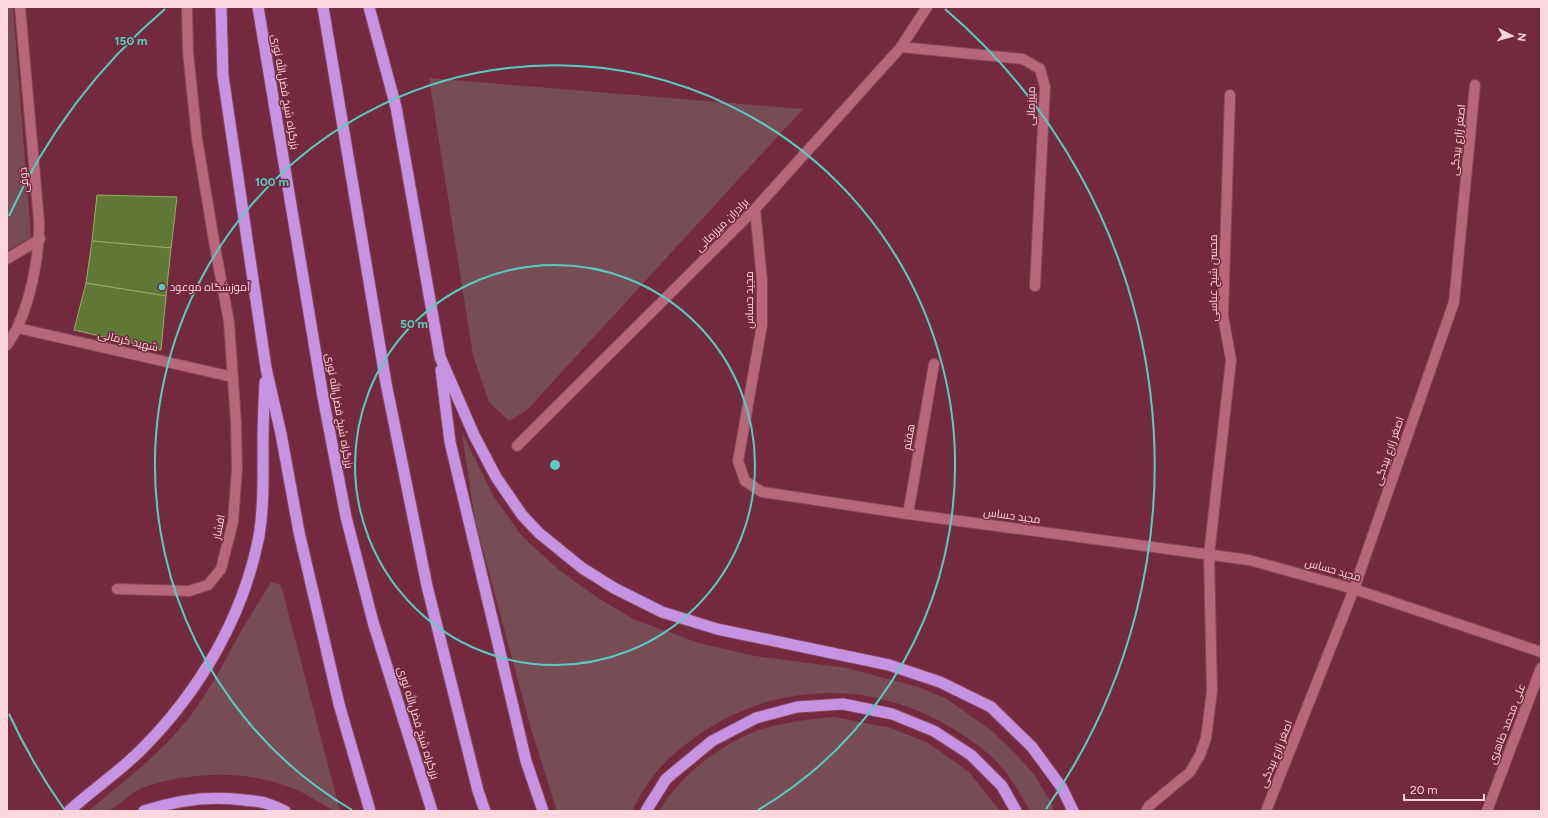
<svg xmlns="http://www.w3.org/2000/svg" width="1548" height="818" font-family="Figtree,Cairo,sans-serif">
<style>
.green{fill:#784c55}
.building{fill:#5f7835;stroke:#95b167}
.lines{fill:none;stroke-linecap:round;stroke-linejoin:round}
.service-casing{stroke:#86485c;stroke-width:12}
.minor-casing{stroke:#86485c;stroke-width:12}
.trunk-casing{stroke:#86485c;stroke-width:13}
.service{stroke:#b8677a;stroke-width:10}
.minor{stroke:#b8677a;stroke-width:10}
.trunk{stroke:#c892e2;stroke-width:11}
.ring{fill:none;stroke:#57cec2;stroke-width:2}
.poi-dot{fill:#57cec2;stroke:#73293e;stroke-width:1.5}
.labels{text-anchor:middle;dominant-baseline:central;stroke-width:3;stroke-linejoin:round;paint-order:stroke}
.street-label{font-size:11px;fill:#fcd7dd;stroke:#73293e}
.poi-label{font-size:11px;fill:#fcd7dd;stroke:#73293e;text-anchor:start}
.centre{fill:#57cec2;stroke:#73293e;stroke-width:2}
.ring-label{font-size:12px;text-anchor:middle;font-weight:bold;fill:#57cec2;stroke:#73293e;stroke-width:3;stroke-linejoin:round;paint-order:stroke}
</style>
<rect width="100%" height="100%" fill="#73293e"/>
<g class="green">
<path d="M7 7H13L31 237 7 251Z"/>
<path d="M429 78 803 109 527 410 509 421 489 402 473 355Z"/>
<path d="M462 433 494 497 522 536 559 570 598 598 635 620 699 643 755 656 847 668 918 687 947 699 992 731 1013 751 1033 773 1051 802 1054 811H1030C1022 797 1014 783 1004 770 991 754 973 741 955 730 880 683 791 680 714 725 689 740 663 760 647 785 641 793 637 802 632 811H557L531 729 475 520Z"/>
<path d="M271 582 281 585 340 811H334C322 804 310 796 297 790 250 769 189 771 142 788 130 793 121 805 109 810 104 813 94 811 88 811 122 783 159 755 187 720 210 691 226 658 244 626 253 611 262 597 271 582Z"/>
<path d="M834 717 891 728 928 743 969 772 1000 811H659C680 775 723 742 762 729 786 722 810 719 834 717Z"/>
</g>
<g class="building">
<path d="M97 195 177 197 171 248 92 241Z"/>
<path d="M92 241 171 248 166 296 86 283Z"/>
<path d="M86 283 166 296 161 350 74 330Z"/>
</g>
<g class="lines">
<defs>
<path id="service" d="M908 514 934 364"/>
<g id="minor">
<path d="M901 47 1023 59 1040 69 1045 87 1035 286"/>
<path d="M755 209 762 280V325L738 461 745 481 762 492 908 514 1249 560 1354 589 1541 652"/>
<path d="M7 259 40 239"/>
<path d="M18 328 233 377"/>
<path d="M7 345C11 339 15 333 18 326 31 298 40 253 39 221L20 7"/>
<path d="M517 446 755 209 901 47 927 7"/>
<path d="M117 589 189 591 208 585 221 569 233 522 237 469 236 423 229 322 215 247 197 139 188 52 187 7"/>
<path d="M1146 811 1149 806 1190 772 1200 755 1206 738 1212 691 1209 555 1231 360 1223 316 1230 95"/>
<path d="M1266 811 1354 589 1454 302 1475 85"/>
<path d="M1487 811 1541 668"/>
</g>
<g id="trunk">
<path d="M221 7 223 76 266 368 281 434 299 532 339 704 370 811"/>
<path d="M258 7 323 397 346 517 373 622 432 811"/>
<path d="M323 7 386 383 427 586 478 791 485 811"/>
<path d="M369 7 396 107 440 357 474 435 496 477 522 515 539 533 582 568 614 588 662 612 717 629 889 665 940 682 991 707 1032 747 1062 788 1073 811"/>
<path d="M441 370 450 442 526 761 543 811"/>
<path d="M69 811C92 790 119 772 141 750 199 692 243 618 259 536 264 506 263 474 263 443 263 423 264 403 265 382"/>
<path d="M144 811C177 800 209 795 244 800 251 801 258 801 265 803 272 805 278 808 285 811"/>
<path d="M646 811 666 779 712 741 756 718 797 707 843 704 892 714 934 731 971 755 1002 786 1016 811"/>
</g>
</defs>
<use href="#service" class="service-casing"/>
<use href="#minor" class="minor-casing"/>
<use href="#trunk" class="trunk-casing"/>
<use href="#service" class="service"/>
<use href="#minor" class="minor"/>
<use href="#trunk" class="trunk"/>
</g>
<g class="ring">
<circle cx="555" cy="465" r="200"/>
<path d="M352 810A400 400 0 1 1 758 810"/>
<path d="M64 809A600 600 0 0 1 9 714M9 216A600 600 0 0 1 165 9M945 9A600 600 0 0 1 1046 809"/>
</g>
<circle class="poi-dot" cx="162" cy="287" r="4"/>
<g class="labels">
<g class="street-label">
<text transform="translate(285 92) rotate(80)">بزرگراه شیخ فضل‌الله نوری</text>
<text transform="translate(1031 106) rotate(-89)">میرزمانی</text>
<text transform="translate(1458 140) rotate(-84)">اصغر زارع بیدگی</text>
<text transform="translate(24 180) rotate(-95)">ذوقی</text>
<text transform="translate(722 225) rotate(-45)">برادران میرزمانی</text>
<text transform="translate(1213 278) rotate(-90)">محسن شیخ عباسی</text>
<text transform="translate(749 300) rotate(-90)">مجید حساس</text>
<text transform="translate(128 341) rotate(13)">شهید کرمانی</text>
<text transform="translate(339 411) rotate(80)">بزرگراه شیخ فضل‌الله نوری</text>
<text transform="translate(909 437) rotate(-80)">هفتم</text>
<text transform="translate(1389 451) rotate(-71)">اصغر زارع بیدگی</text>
<text transform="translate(1012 516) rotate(8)">مجید حساس</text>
<text transform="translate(219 527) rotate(-79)">افشار</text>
<text transform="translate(1333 570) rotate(16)">مجید حساس</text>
<text transform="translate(418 723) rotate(73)">بزرگراه شیخ فضل‌الله نوری</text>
<text transform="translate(1507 724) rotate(-69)">علی محمد طاهری</text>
<text transform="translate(1276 754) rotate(-68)">اصغر زارع بیدگی</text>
</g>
<g class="poi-label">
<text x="170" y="287">آموزشگاه موعود</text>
</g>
</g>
<circle cx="555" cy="465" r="6" class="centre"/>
<g class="ring-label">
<text x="131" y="45">150 m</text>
<text x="272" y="186">100 m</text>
<text x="414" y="328">50 m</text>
</g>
<rect width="1548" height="818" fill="none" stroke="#fcd7dd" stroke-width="16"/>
<g transform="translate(1512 36) rotate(96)" stroke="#73293e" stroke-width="3" paint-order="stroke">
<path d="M0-3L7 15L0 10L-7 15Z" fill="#fcd7dd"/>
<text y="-6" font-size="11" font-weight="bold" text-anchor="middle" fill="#fcd7dd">N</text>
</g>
<path d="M1404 794v6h80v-6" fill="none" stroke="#fcd7dd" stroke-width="2"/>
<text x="1410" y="794" font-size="12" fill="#fcd7dd" stroke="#73293e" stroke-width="3" paint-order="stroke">20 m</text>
</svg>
